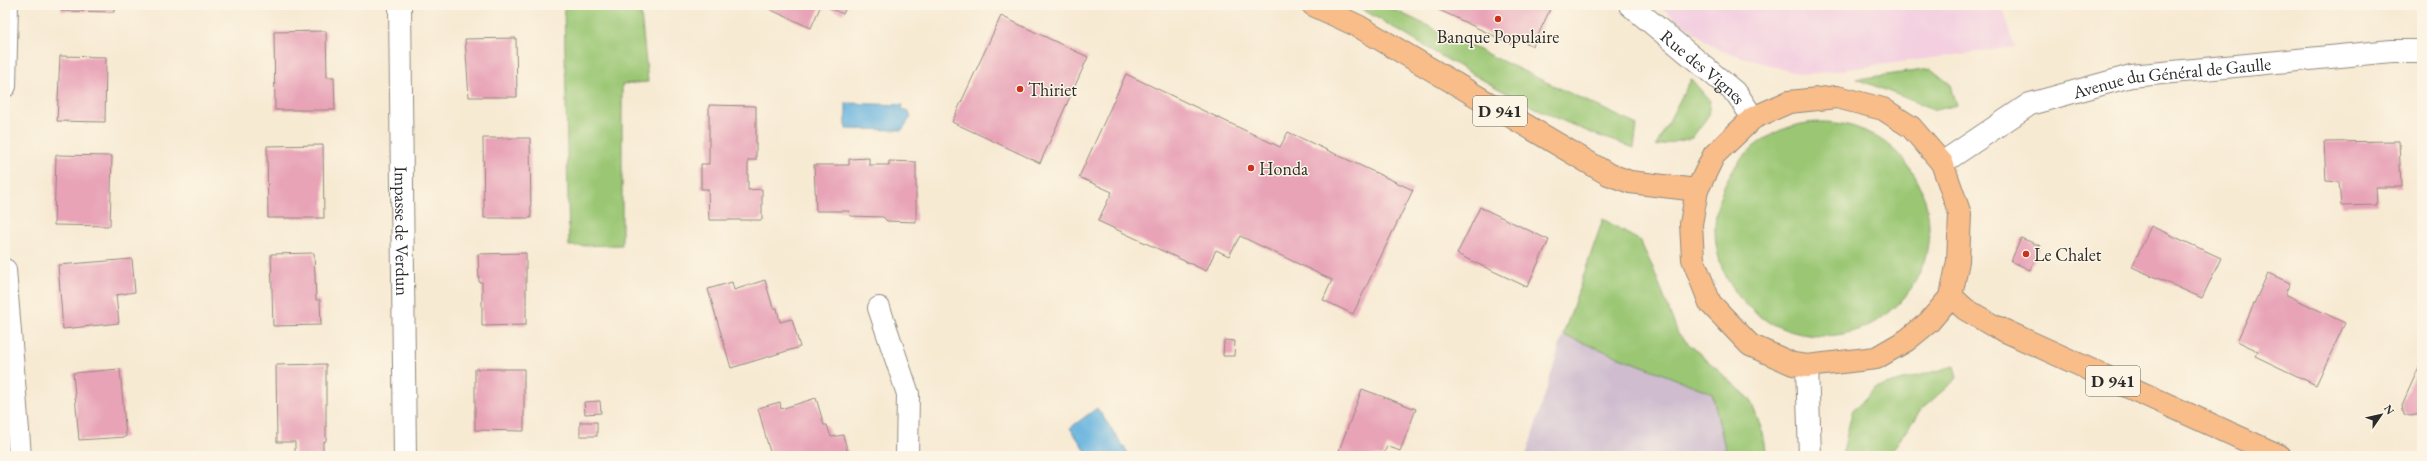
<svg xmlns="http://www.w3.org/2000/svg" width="2427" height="461" font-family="'EB Garamond',serif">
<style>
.built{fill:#f3cfe0}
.industrial{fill:#cfbdcf}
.green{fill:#9bc774;stroke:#637950}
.water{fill:#65b2de;stroke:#486e84}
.building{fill:#e8a3b7}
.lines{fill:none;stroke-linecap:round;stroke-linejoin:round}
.minor-casing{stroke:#918a7f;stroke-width:24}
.tertiary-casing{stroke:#918a7f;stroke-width:24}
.primary-casing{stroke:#918a7f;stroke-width:24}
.minor{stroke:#fff;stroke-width:22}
.tertiary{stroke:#fff;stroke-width:22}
.primary{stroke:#f8bd89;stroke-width:22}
.poi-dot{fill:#c8321e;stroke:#fcf5e5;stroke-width:1.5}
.labels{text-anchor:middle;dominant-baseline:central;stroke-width:3;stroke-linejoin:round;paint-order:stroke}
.shield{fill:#fcf5e5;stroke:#6a6863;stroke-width:1}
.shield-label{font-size:17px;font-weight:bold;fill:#2b2b2b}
.poi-label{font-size:18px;fill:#2b2b2b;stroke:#fcf5e5;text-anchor:start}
.street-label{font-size:18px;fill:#2b2b2b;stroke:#fcf5e5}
</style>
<rect width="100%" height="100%" fill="#fcf5e5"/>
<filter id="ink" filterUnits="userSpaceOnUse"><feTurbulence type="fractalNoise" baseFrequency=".025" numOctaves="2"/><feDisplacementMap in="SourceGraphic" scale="8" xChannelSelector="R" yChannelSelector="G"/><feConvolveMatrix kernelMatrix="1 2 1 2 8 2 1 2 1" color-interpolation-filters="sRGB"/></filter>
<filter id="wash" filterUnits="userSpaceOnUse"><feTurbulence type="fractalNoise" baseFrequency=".012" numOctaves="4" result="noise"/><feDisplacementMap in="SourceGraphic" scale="16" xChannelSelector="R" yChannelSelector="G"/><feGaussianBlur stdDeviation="0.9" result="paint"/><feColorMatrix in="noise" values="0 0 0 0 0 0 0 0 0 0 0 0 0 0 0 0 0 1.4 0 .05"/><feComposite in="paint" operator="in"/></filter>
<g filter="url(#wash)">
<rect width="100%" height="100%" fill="#f7ead3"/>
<path class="built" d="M1657 5H2002L2015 47 1803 75 1719 50Z"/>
<path class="industrial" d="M1563 335 1713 393 1727 456H1526Z"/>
<g class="green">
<path d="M564 5H640L648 82 622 84V245L569 246Z"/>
<path d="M1384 5 1637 125 1634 148C1534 117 1445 57 1355 5Z"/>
<path d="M1931 69 1951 85 1957 105 1936 110 1857 79Z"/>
<path d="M1691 79 1710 101 1708 116 1692 138 1656 146Z"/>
<circle cx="1822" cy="229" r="107"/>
<path d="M1603 219 1640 241 1653 268 1678 334 1750 399 1763 433 1767 456H1727L1712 393 1563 335Z"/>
<path d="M1954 366 1957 378 1921 410 1888 456H1842L1852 412 1875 388Z"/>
</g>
<g class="water">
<path d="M846 103 903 105 902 109 908 111 911 117 902 130 846 129Z"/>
<path d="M1097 408 1130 456H1089L1070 428Z"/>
</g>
<g id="blocks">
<g class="building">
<path d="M62 5H114V12L61 11Z"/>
<path d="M760 5H821L811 28Z"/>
<path d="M823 5H847L843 14Z"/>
<path d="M1429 5H1552L1533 46 1514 37 1511 44Z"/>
<path d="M1001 16 1088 57 1040 163 952 122Z"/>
<path d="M326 31 327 77H334L335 110H275L274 32Z"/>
<path d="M516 38 517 97H469L465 39Z"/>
<path d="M60 56 106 57 105 122 57 121Z"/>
<path d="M1126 74 1280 147 1288 132 1413 190 1353 314 1323 300 1332 280 1240 236 1229 256 1216 250 1206 271 1098 221 1112 192 1079 177Z"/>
<path d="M709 105 756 106V160H748V190L762 189V220H709L708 189H701V164H709Z"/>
<path d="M483 138H530L531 218H484Z"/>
<path d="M2399 141 2401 187H2376L2377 205 2341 206 2339 182 2326 181 2324 142Z"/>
<path d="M323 145 324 218H268L267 146Z"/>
<path d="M56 155 112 156 110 226 54 225Z"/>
<path d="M869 158V165H889V161L916 162V222L887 221 883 217 850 216 849 211H816L814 165H849V159Z"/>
<path d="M1480 207 1549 240 1527 287 1457 254Z"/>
<path d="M2151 226 2221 258 2202 298 2132 267Z"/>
<path d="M2021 238 2041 246 2030 270 2011 261Z"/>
<path d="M314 253 316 300H320L321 325 273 326 271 254Z"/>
<path d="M526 253V325L482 326V282H479L478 254Z"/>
<path d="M132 259 135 292 116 295 119 323 63 329 58 265Z"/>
<path d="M2268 273 2290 283 2285 294 2345 323 2316 385 2255 356 2258 351 2237 341Z"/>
<path d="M765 280 773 308H777L780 322 792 319 800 347 731 368 708 289 732 282 734 290Z"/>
<path d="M1224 340 1235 341 1234 356H1223Z"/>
<path d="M2422 360V414L2410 416 2404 414 2402 405Z"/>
<path d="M326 364V441L323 442V456H295V442H277L276 365Z"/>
<path d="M120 369 126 437 79 440 73 373Z"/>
<path d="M475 369H524V431L475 430Z"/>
<path d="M1362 389 1416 409 1400 451 1387 446 1383 456H1337Z"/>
<path d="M816 398 824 425H827L831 437 843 435 849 456H771L758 408 780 402 781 409Z"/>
<path d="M600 401 601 413 585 414 584 402Z"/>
<rect x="580" y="422" width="17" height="14"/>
</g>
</g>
</g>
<g filter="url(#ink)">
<use href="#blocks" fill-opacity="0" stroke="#918a7f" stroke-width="1"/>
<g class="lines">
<defs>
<g id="minor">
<path id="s1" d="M400 5 405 456"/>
<path d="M5 86 7 5"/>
<path id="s2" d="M1942 163 2030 104 2131 76 2392 51H2422"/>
<path d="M5 270 20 456"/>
<path d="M879 308 908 394 907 456"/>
</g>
<g id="tertiary">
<path id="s3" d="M1630 5 1737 94 1753 118"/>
<path d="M1807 366 1810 456"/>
</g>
<g id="primary">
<path d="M1313 5 1358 26 1608 174 1630 182 1697 190"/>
<path d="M1837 97 1883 109 1911 127 1942 163 1960 214 1958 261 1951 296 1929 322 1907 340 1876 358 1807 366 1793 364 1750 345 1710 303 1693 259 1691 224 1697 190 1714 155 1753 118 1789 102Z"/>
<path d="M1951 296 1965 309 1992 325 2280 456"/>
</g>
</defs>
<use href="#minor" class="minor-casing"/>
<use href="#tertiary" class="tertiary-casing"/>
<use href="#primary" class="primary-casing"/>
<use href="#minor" class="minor"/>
<use href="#tertiary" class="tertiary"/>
<use href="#primary" class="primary"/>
</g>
</g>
<g class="poi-dot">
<circle cx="1498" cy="19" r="4"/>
<circle cx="1020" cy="89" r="4"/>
<circle cx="1251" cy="168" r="4"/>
<circle cx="2026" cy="254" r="4"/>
</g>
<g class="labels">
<g class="shield">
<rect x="1473" y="96" width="54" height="30" rx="3"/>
<rect x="2086" y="366" width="54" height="30" rx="3"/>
</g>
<g class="shield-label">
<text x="1500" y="111">D 941</text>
<text x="2113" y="381">D 941</text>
</g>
<g class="poi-label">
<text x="1498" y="36" text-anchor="middle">Banque Populaire</text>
<text x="1028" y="89">Thiriet</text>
<text x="1259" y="168">Honda</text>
<text x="2034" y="254">Le Chalet</text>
</g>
<g class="street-label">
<text stroke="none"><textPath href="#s3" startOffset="96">Rue des Vignes</textPath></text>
<text stroke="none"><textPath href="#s2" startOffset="251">Avenue du Général de Gaulle</textPath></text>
<text stroke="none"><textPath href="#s1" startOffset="226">Impasse de Verdun</textPath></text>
</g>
</g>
<rect width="2427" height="461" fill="none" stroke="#fcf5e5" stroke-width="20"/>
<g transform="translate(2381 415) rotate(56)" stroke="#fcf5e5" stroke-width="3" paint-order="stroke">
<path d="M0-3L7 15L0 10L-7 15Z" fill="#2b2b2b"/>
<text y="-6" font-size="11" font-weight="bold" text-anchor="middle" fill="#2b2b2b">N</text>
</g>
</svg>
